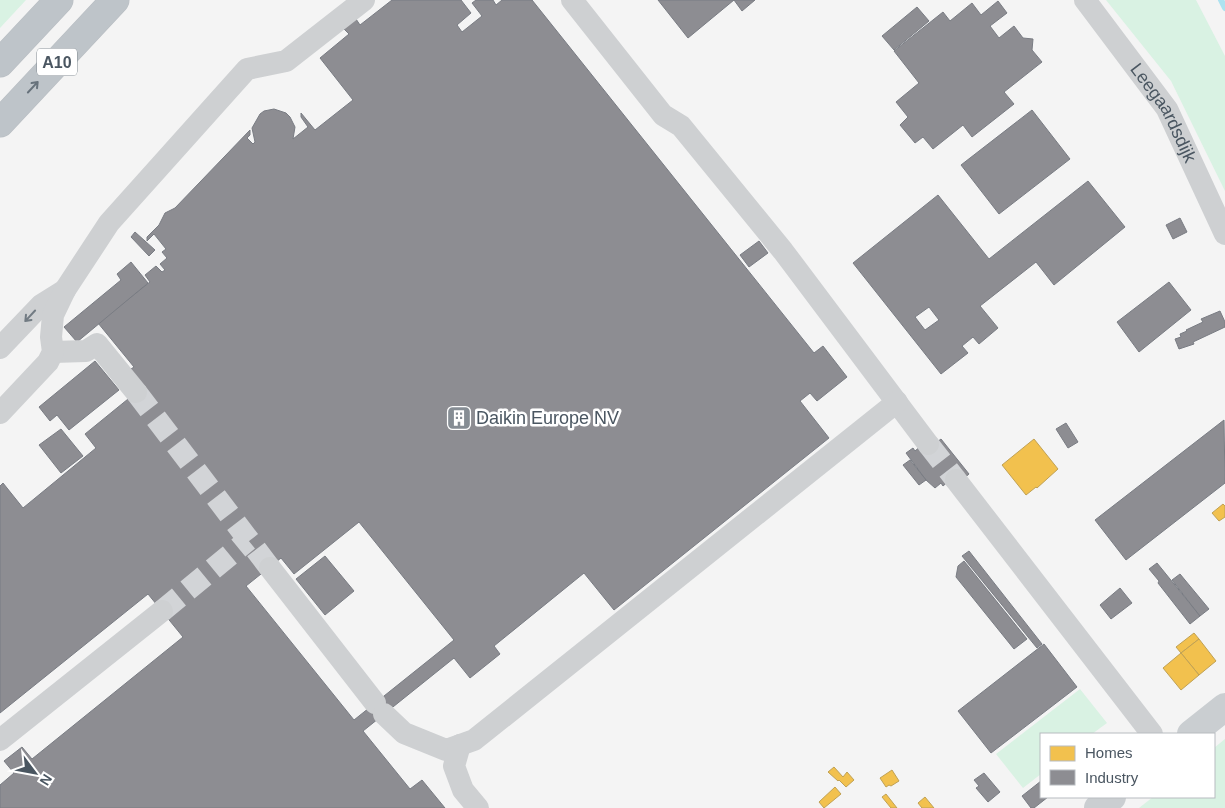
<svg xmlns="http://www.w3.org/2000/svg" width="1225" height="808" font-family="Helvetica,sans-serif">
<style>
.green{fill:#d9f2e3}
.homes{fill:#f2c14e;stroke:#c0a154}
.industry{fill:#8d8d92;stroke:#797c83;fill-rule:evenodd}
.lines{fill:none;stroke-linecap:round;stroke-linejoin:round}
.stream{stroke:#aee2f0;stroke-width:6}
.minor-tunnel{stroke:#d2d4d7;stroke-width:22;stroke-dasharray:22 11;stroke-linecap:butt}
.highway-casing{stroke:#b9bec3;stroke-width:29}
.minor{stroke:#ced0d2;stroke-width:22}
.major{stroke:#caced1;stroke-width:28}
.highway{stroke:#bec4c9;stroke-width:28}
.oneway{stroke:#67727b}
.oneway2{stroke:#727b83}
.labels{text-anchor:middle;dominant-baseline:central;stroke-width:5;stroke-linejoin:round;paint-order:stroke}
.shield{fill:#fff;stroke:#808990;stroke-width:1}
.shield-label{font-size:16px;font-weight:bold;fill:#4a5661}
.street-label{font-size:18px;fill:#4a5661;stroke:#fff}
.poi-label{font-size:18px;fill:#4a5661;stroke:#fff;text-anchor:start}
</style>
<rect width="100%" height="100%" fill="#f4f4f4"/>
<g class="green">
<path d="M0 0H26L0 28Z"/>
<path d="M1106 0H1196L1225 56V191L1171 81Z"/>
<path d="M1080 689 1107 723 1092 734H1041V774L1023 788 996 754Z"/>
<path d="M1225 739V808H1139L1153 797H1214V748Z"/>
</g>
<g class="homes">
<path d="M1034 439 1058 469 1037 488 1036 487 1026 495 1002 465Z"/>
<path d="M1223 504 1225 506V517L1219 521 1212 513Z"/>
<path d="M1194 633 1199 639 1181 653 1176 647Z"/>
<path d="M1199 639 1216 661 1199 675 1181 653Z"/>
<path d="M1181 653 1199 675 1181 690 1163 668Z"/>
<path d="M834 767 843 777 847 772 854 780 846 787 839 780 838 781 828 772Z"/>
<path d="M892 770 899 781 891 786 889 785 886 787 880 778Z"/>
<path d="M835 787 841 794 824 808 819 802Z"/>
<path d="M886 794 897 808H891L882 797Z"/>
<path d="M925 797 934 808H922L918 803Z"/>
</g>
<g class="industry">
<path d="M392 0H461L471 13 457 25 462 32 482 16 472 3 476 0H493L496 5 502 0H532L814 353 823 346 847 377 817 401 810 393 800 401 829 438 614 610 584 573 494 646 500 654 470 678 454 658 363 731 410 789 422 780 445 808H0V785L14 773 4 761 22 747 32 759 183 637 148 594 0 713V486L3 483 23 508 96 448 85 434 144 386 131 369 134 367 98 323 150 282 145 275 156 266 162 272 165 270 160 264 167 258 162 252 166 249 154 234 147 241V237L159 225 165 213 175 208 250 130V135L247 138 253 144 255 142 252 128 260 114 264 111 274 109 286 113 290 117 295 127 293 139 308 127 301 117V113L315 130 353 100 320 58 349 34 344 29 356 19 360 25ZM359 522 454 640 354 720 246 586 281 558 294 574Z"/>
<path d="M658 0H755L742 11 734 0 688 38Z"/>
<path d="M998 1 1007 13 990 26 999 38 1014 26 1023 38 1033 39 1032 50 1042 62 1004 92 1014 104 972 137 963 125 933 149 923 137 915 143 900 125 908 117 896 102 919 83 894 51 943 12 950 21 972 3 981 15Z"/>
<path d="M917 7 929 21 894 50 882 36Z"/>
<path d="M1032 110 1070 159 999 214 961 165Z"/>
<path d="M1088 181 1125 227 1054 285 1036 262 980 306 998 328 979 344 973 337 962 346 968 353 941 374 853 263 938 195 989 259ZM929 307 939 320 925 330 915 317Z"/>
<path d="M1180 218 1187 232 1173 239 1166 225Z"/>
<path d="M135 232 155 250 149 256 131 237Z"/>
<path d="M759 241 768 253 749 267 740 255Z"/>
<path d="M131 262 148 283 77 342 64 327 121 280 117 274Z"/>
<path d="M1169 282 1191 310 1139 352 1117 322Z"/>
<path d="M1220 311 1225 322V327L1193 342 1194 344 1179 349 1175 339 1181 337 1180 334 1187 331 1186 330 1203 322 1201 319Z"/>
<path d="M95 361 119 390 69 430 57 415 50 421 39 407Z"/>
<path d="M1224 420 1225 483 1126 560 1095 520Z"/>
<path d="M1066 423 1078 442 1068 448 1056 429Z"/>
<path d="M61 429 83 456 61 473 39 445Z"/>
<path d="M941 439 969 474 962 480H950L943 486 941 483 935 488 926 480 906 453 913 448 915 451 922 445H933Z"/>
<path d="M910 460 926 480 919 485 903 465Z"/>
<path d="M969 551 1042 644 1037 648 962 556Z"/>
<path d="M325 556 354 591 325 615 296 579Z"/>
<path d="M964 561 1027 639 1014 649 956 577 958 566Z"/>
<path d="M1157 563 1200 616 1190 624 1158 583 1159 581 1149 569Z"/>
<path d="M1180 574 1209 609 1200 616 1172 580Z"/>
<path d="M1120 588 1132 603 1111 619 1100 605Z"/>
<path d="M1044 644 1077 687 991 753 958 711Z"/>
<path d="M984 773 1000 792 988 802 976 788 979 786 974 780Z"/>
<path d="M1041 781V797H1048L1034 808H1031L1022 796Z"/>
</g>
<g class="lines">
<path class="stream" d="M1221 0 1225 8"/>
<g class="minor-tunnel">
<path d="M136 392 270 568"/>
<path d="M928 444 956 480"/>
<path d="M162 611 248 540"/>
</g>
<defs>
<g id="highway">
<path d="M0 63 59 0"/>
<path d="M0 123 115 0"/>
</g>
</defs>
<use href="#highway" class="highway-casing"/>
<g class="minor">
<path d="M572 0 663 115 681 126 783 251 928 444"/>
<path id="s1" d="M1085 0 1167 109 1225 234"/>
<path d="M0 348 41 305 65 290"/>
<path d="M53 352 86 351 97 344 136 392"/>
<path d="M0 413 48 362 53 352 51 337 53 315 65 290 109 223 247 69 286 61 364 0"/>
<path d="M956 480 1152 734"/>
<path d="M270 568 375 703"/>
<path d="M384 714 404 733 446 750 474 740 897 402"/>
<path d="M0 740 162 611"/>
<path d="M460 745 454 766 463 790 478 808"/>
</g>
<g class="major">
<path d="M1191 734 1225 707"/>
<path d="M1098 808 1112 797"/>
</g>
<use href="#highway" class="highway"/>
</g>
<defs><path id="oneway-shaft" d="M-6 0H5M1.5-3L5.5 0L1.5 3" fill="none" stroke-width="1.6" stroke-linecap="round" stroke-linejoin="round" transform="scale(1.25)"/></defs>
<use class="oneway" href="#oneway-shaft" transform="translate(33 87) rotate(-47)"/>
<use class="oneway2" href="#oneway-shaft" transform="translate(30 316) rotate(133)"/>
<defs>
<symbol id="building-square" viewBox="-11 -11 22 22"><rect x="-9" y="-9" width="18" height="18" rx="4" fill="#868d94" stroke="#fff"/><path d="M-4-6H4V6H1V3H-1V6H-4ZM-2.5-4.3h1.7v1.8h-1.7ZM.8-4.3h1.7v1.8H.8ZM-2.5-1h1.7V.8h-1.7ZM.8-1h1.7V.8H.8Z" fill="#fff"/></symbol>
</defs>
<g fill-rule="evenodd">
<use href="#building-square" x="445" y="404" width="28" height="28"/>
</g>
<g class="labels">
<rect class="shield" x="37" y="48.5" width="40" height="27" rx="4"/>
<g class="shield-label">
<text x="57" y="62">A10</text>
</g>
<g class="street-label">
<text stroke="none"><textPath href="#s1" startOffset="138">Leegaardsdijk</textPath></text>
</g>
<g class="poi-label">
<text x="476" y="418">Daikin Europe NV</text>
</g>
</g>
<rect x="1040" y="733" width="175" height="65" fill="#ffffff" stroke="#b7bbc0"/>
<rect x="1050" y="746" width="25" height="15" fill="#f2c14e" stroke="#b7bbc0"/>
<text x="1085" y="758" font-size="15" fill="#4a5661">Homes</text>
<rect x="1050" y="770" width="25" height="15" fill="#8d8d92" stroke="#b7bbc0"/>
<text x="1085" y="783" font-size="15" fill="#4a5661">Industry</text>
<g transform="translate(35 773) rotate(122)" stroke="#ffffff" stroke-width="4" paint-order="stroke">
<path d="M0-4L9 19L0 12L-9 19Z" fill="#4a5661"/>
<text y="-8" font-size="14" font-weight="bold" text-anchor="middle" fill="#4a5661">N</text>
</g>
</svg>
